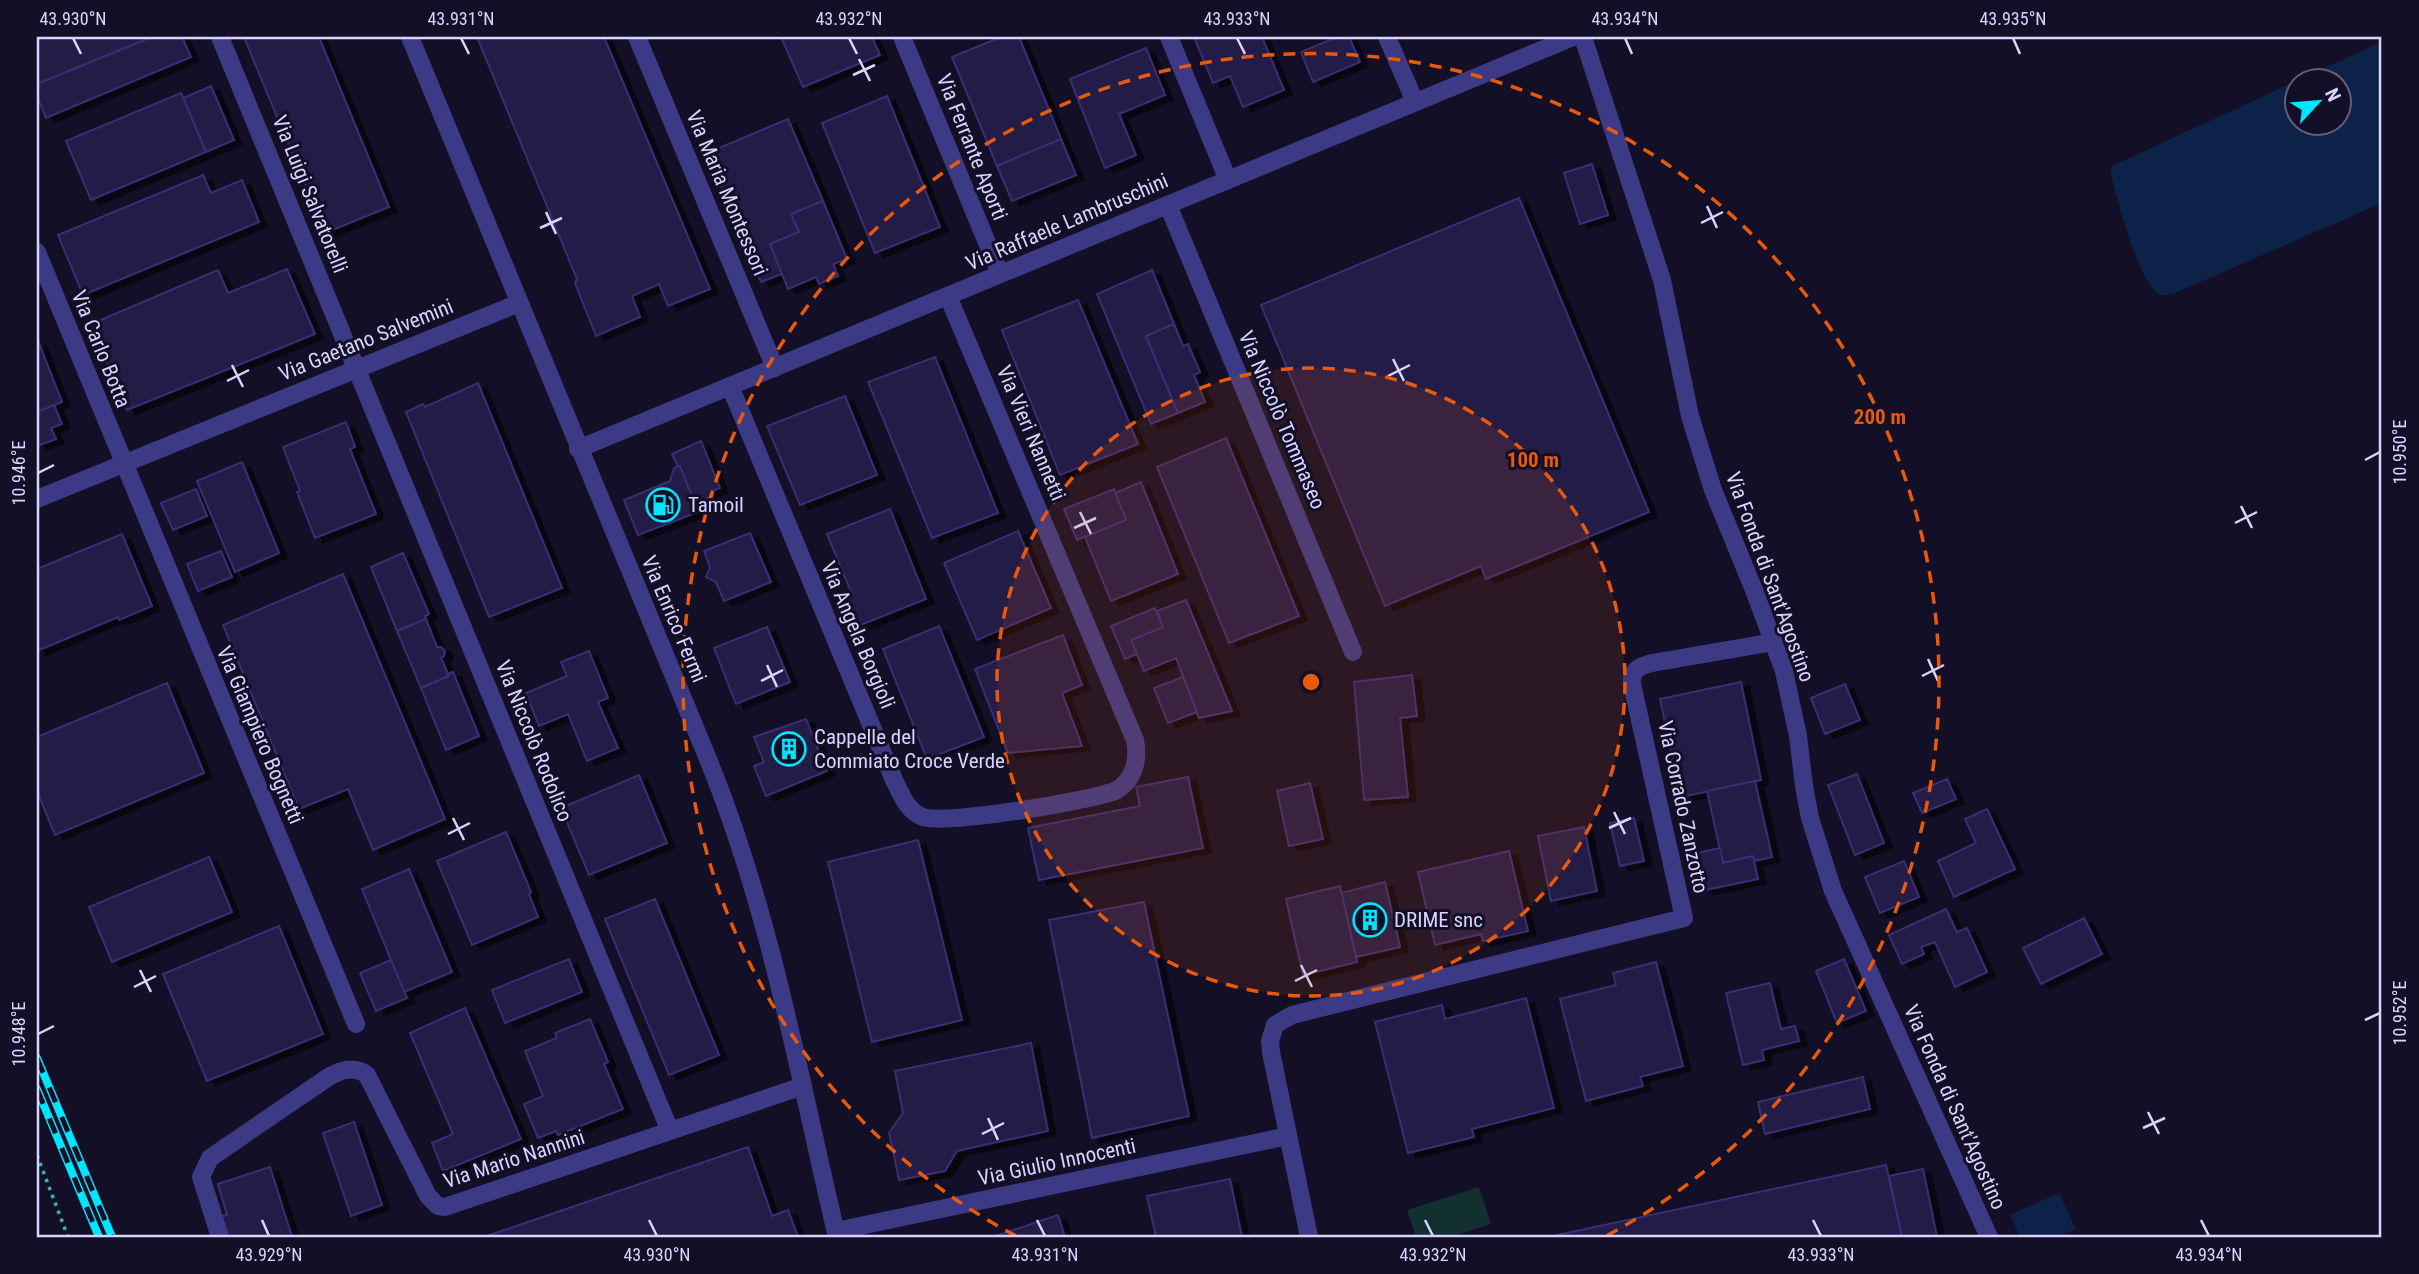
<svg xmlns="http://www.w3.org/2000/svg" width="2419" height="1274" font-family="'Roboto Condensed',sans-serif">
<style>
.green{fill:#12302f}
.water{fill:#0c2248}
.building{fill:#241b47;stroke:#3b2d73;stroke-width:2;filter:url(#shadow)}
.lines{fill:none;stroke-linecap:round;stroke-linejoin:round}
.path{stroke:#2fb8b0;stroke-width:3.5;stroke-dasharray:3.5 5;stroke-linecap:butt}
.minor{stroke:#3d3a85;stroke-width:18}
.rail-casing{stroke:#00e5ff;stroke-width:8}
.rail{stroke:#130f26;stroke-width:5;stroke-dasharray:16;stroke-linecap:butt}
.ticks{fill:none;stroke:#d9d4ff;stroke-width:2.5}
.ring{fill:none;stroke:#e8590c;stroke-width:3.5;stroke-dasharray:12 9}
.labels{text-anchor:middle;dominant-baseline:central;stroke-width:6;stroke-linejoin:round;paint-order:stroke}
.street-label{font-size:21px;fill:#d9d4ff;stroke:#130f26}
.poi-label{font-size:21px;fill:#d9d4ff;stroke:#130f26;text-anchor:start}
.centre{fill:#e8590c;stroke:#130f26;stroke-width:3.5}
.ring-label{font-size:21px;text-anchor:middle;font-weight:bold;fill:#e8590c;stroke:#130f26;stroke-width:6;stroke-linejoin:round;paint-order:stroke}
.neatline{fill:none;stroke:#d9d4ff;stroke-width:2.5}
.ticks-label{font-size:18px;text-anchor:middle;fill:#d9d4ff}
</style>
<defs>
<filter id="shadow"><feDropShadow dx="8" dy="4.5" stdDeviation="0" flood-color="#0009"/></filter>
</defs>
<rect width="100%" height="100%" fill="#130f26"/>
<path class="green" d="M1479 1187 1491 1224 1450 1237H1416L1407 1210Z"/>
<g class="water">
<path d="M2382 42V203L2175 293C2169 294 2164 297 2159 294 2138 283 2118 199 2111 176V168L2114 165 2296 81V122H2338V80H2297Z"/>
<path d="M2059 1193 2076 1229 2057 1237H2020L2010 1215Z"/>
</g>
<g class="building">
<path d="M37 37H152L37 84Z"/>
<path d="M152 37H182L191 57 46 118 37 96V84Z"/>
<path d="M244 37H319L389 207 325 233Z"/>
<path d="M477 37H604L710 289 668 306 659 284 632 296 640 317 596 336 575 283 577 279Z"/>
<path d="M781 37H872L880 55 803 87Z"/>
<path d="M1001 37H1019L1061 139 997 166 952 57Z"/>
<path d="M1194 37H1262L1284 90 1243 107 1230 76 1213 83Z"/>
<path d="M1337 37H1349L1360 62 1313 82 1301 52Z"/>
<path d="M1146 48 1165 95 1119 114 1136 155 1105 168 1070 79Z"/>
<path d="M211 86 234 140 206 152 183 98Z"/>
<path d="M181 93 206 152 91 200 66 141Z"/>
<path d="M887 96 940 227 875 253 822 123Z"/>
<path d="M788 119 823 201 791 214 799 232 770 244 782 274 761 282 707 153Z"/>
<path d="M1061 139 1076 175 1012 201 997 166Z"/>
<path d="M1592 164 1608 215 1580 224 1564 173Z"/>
<path d="M203 175 211 193 242 180 259 222 83 295 58 235Z"/>
<path d="M1519 198 1649 512 1486 579 1481 566 1385 606 1261 305Z"/>
<path d="M823 201 847 259 833 264 838 276 819 284 816 277 788 289 770 244 799 232 791 214Z"/>
<path d="M287 269 315 334 127 410 91 324 218 270 228 293Z"/>
<path d="M1152 270 1174 324 1146 336 1178 413 1151 424 1097 294Z"/>
<path d="M1078 300 1138 444 1060 475 1002 330Z"/>
<path d="M1174 324 1183 346 1188 344 1200 372 1194 375 1205 402 1178 413 1146 336Z"/>
<path d="M37 338 62 402 37 412Z"/>
<path d="M935 357 998 513 932 538 868 382Z"/>
<path d="M478 383 562 588 489 617 406 412 423 404 425 407Z"/>
<path d="M845 396 877 475 800 505 767 426Z"/>
<path d="M54 405 62 424 51 428 56 439 37 446V412Z"/>
<path d="M346 422 355 447 350 449 376 514 315 538 297 492 300 491 283 447Z"/>
<path d="M1226 438 1299 616 1229 643 1157 467Z"/>
<path d="M701 441 720 488 712 491 713 496 695 503 672 454Z"/>
<path d="M242 462 279 553 235 572 197 481Z"/>
<path d="M680 466 698 512 638 535 624 500 670 481 674 468Z"/>
<path d="M1141 482 1178 574 1111 601 1085 537 1126 520 1115 493Z"/>
<path d="M196 489 207 516 173 530 161 503Z"/>
<path d="M1114 489 1126 520 1077 540 1064 509Z"/>
<path d="M890 509 926 599 853 628 841 598 852 594 827 534Z"/>
<path d="M1018 531 1051 608 977 640 944 563Z"/>
<path d="M750 533 771 582 724 601 716 582 706 577 710 568 704 551Z"/>
<path d="M122 534 152 606 119 620 118 617 37 651V569Z"/>
<path d="M221 551 232 577 198 591 187 564Z"/>
<path d="M403 553 429 614 425 616 426 619 397 631 371 567Z"/>
<path d="M343 574 445 819 373 850 348 789 299 809 223 625Z"/>
<path d="M1186 600 1232 711 1199 718 1176 658 1144 671 1131 640 1163 627 1157 611Z"/>
<path d="M1155 608 1163 627 1131 640 1137 654 1125 659 1111 626Z"/>
<path d="M426 619 437 647H441L445 651 444 656 441 658 449 676 421 688 397 631Z"/>
<path d="M939 626 984 737 927 759 883 649Z"/>
<path d="M767 627 790 682 736 704 714 648Z"/>
<path d="M1063 635 1082 685 1062 693 1082 746 1008 753 975 669Z"/>
<path d="M589 651 608 698 598 702 618 748 587 761 568 714 539 726 526 693 567 676 561 662Z"/>
<path d="M453 672 479 736 446 750 421 688 449 676 447 674Z"/>
<path d="M1412 675 1417 716 1400 718 1408 797 1364 800 1354 682Z"/>
<path d="M1183 677 1197 712 1168 723 1154 688Z"/>
<path d="M1741 682 1761 780 1681 797 1660 699Z"/>
<path d="M167 683 204 773 55 835 37 791V737Z"/>
<path d="M1845 684 1860 720 1825 734 1811 698Z"/>
<path d="M806 719 827 771 766 796 754 766 764 762 754 737Z"/>
<path d="M1857 774 1884 843 1855 855 1828 785Z"/>
<path d="M639 775 667 843 589 875 561 808Z"/>
<path d="M1188 777 1203 848 1039 880 1028 828 1140 806 1136 787Z"/>
<path d="M1947 779 1956 799 1922 813 1913 793Z"/>
<path d="M1755 781 1772 857 1754 861 1753 856 1723 863 1707 791Z"/>
<path d="M1310 783 1323 839 1289 846 1277 791Z"/>
<path d="M1987 809 2015 869 1954 897 1938 861 1976 843 1965 819Z"/>
<path d="M1634 818 1644 861 1620 866 1610 823Z"/>
<path d="M1584 827 1597 891 1551 901 1538 836Z"/>
<path d="M506 832 531 892 529 894 538 917 472 945 437 861Z"/>
<path d="M918 840 962 1020 872 1042 828 862Z"/>
<path d="M1720 848 1723 863 1753 856 1758 879 1705 890 1697 853Z"/>
<path d="M1509 851 1528 931 1483 941 1481 934 1435 945 1418 872Z"/>
<path d="M209 857 232 912 112 962 89 907Z"/>
<path d="M1904 861 1919 897 1880 913 1865 877Z"/>
<path d="M409 869 452 972 404 992 362 889Z"/>
<path d="M1385 882 1400 947 1356 957 1341 893Z"/>
<path d="M1340 886 1357 962 1303 975 1286 899Z"/>
<path d="M655 899 719 1055 669 1075 605 919Z"/>
<path d="M1144 902 1189 1116 1092 1138 1049 920Z"/>
<path d="M1946 909 1957 932 1967 928 1987 972 1955 987 1935 942 1921 947 1924 954 1902 964 1889 935Z"/>
<path d="M2084 918 2102 954 2041 984 2023 948Z"/>
<path d="M279 926 323 1034 207 1081 163 974Z"/>
<path d="M569 959 582 992 505 1023 492 990Z"/>
<path d="M1844 959 1866 1011 1837 1023 1816 971Z"/>
<path d="M391 960 407 998 376 1011 360 973Z"/>
<path d="M1656 962 1683 1066 1640 1077 1643 1086 1586 1101 1560 999 1616 985 1613 973Z"/>
<path d="M1770 983 1781 1029 1795 1026 1799 1041 1762 1050 1764 1060 1743 1065 1726 993Z"/>
<path d="M1526 998 1554 1108 1472 1129 1474 1137 1408 1153 1375 1022 1442 1005 1445 1019Z"/>
<path d="M465 1008 521 1139 443 1171 432 1143 453 1134 410 1033Z"/>
<path d="M590 1019 608 1062 604 1064 623 1109 558 1135 556 1131 538 1138 524 1104 543 1096 525 1051 557 1038 555 1033Z"/>
<path d="M1031 1043 1048 1131 957 1151 945 1171 899 1180 889 1133 903 1113 895 1071Z"/>
<path d="M1863 1077 1870 1109 1765 1134 1758 1102Z"/>
<path d="M354 1122 382 1205 351 1216 323 1133Z"/>
<path d="M748 1147 772 1216 788 1210 798 1237H484Z"/>
<path d="M1886 1165 1902 1237H1548Z"/>
<path d="M270 1167 292 1237H225L218 1217 227 1215 218 1184Z"/>
<path d="M1923 1169 1937 1237H1902L1889 1176Z"/>
<path d="M1230 1179 1242 1237H1156L1147 1196Z"/>
<path d="M1058 1215 1065 1237H993Z"/>
</g>
<g class="lines">
<path class="path" d="M37 1155 68 1237"/>
<g class="minor">
<path d="M220 37 670 1131"/>
<path d="M410 37 708 759C771 913 799 1077 837 1237"/>
<path d="M637 37 775 368"/>
<path d="M902 37 1000 274"/>
<path d="M1169 37 1228 180"/>
<path d="M1387 37 1415 102"/>
<path d="M1583 37 1662 280 1690 416 1713 490 1754 590 1784 671 1798 736 1804 786 1810 818 1833 891 1989 1237"/>
<path d="M1168 205 1353 652"/>
<path d="M37 252 356 1024"/>
<path d="M730 386 894 780C901 794 907 811 923 817 947 825 1088 801 1115 791 1134 781 1139 760 1135 740L948 296"/>
<path d="M578 449 1573 37"/>
<path d="M37 499 519 303"/>
<path d="M836 1231 1288 1136"/>
<path d="M220 1237 201 1177 210 1158 327 1078C340 1070 354 1065 367 1075L428 1196 438 1206 445 1207 803 1086"/>
<path d="M1309 1237 1271 1052 1270 1041 1275 1025 1292 1015 1684 918 1632 684C1631 670 1639 666 1652 663L1774 642"/>
</g>
<defs>
<g id="rail">
<path d="M37 1058 112 1237"/>
<path d="M37 1089 99 1237"/>
</g>
</defs>
<use href="#rail" class="rail-casing"/>
<use href="#rail" class="rail"/>
</g>
<path class="ticks" d="M73 38 81 54M461 38 469 54M849 38 857 54M1237 38 1245 54M1625 38 1632 54M2013 38 2020 54M859 59 870 81M853 75 875 65M1707 206 1717 228M546 212 556 234M1701 223 1723 212M540 228 562 218M1393 359 1404 381M232 365 243 387M1388 376 1410 365M227 381 249 370M2365 460 2380 452M38 473 54 465M2241 506 2252 528M1080 512 1091 534M2235 523 2257 512M1074 528 1096 518M1928 659 1938 681M767 665 777 687M1922 676 1944 665M761 681 783 670M1614 812 1625 834M453 818 464 840M1609 828 1631 818M448 834 470 823M1301 965 1312 987M140 970 151 992M1295 981 1317 970M134 987 156 976M2365 1020 2380 1013M38 1034 54 1026M2148 1112 2159 1134M988 1118 998 1140M2143 1128 2165 1118M982 1134 1004 1123M262 1220 269 1236M649 1220 657 1236M1037 1220 1045 1236M1425 1220 1433 1236M1813 1220 1821 1236M2201 1220 2209 1236"/>
<circle cx="1311" cy="682" r="314" fill="#e8590c" fill-opacity=".12"/>
<g class="ring">
<circle cx="1311" cy="682" r="314"/>
<path d="M1016 1236A628 628 0 1 1 1606 1236"/>
</g>
<defs>
<symbol id="fuel-ring" viewBox="-11 -11 22 22"><circle r="9.5" fill="#130f26" stroke="#00e5ff" stroke-width="1.5"/><path d="M-5.5-6h7V0h2V4h1.3V-2.5L3-4.5l.8-.8L6-3V5H2.5V1h-1V6h-7ZM-4.2-4.7v3.2H.2V-4.7Z" fill="#00e5ff"/></symbol>
<symbol id="building-ring" viewBox="-11 -11 22 22"><circle r="9.5" fill="#130f26" stroke="#00e5ff" stroke-width="1.5"/><path d="M-4-6H4V6H1V3H-1V6H-4ZM-2.5-4.3h1.7v1.8h-1.7ZM.8-4.3h1.7v1.8H.8ZM-2.5-1h1.7V.8h-1.7ZM.8-1h1.7V.8H.8Z" fill="#00e5ff"/></symbol>
</defs>
<g fill-rule="evenodd">
<use href="#fuel-ring" x="644" y="486" width="38" height="38"/>
<use href="#building-ring" x="770" y="730" width="38" height="38"/>
<use href="#building-ring" x="1351" y="901" width="38" height="38"/>
</g>
<g class="labels">
<g class="street-label">
<text transform="translate(972 147) rotate(68)">Via Ferrante Aporti</text>
<text transform="translate(727 193) rotate(67)">Via Maria Montessori</text>
<text transform="translate(310 194) rotate(68)">Via Luigi Salvatorelli</text>
<text transform="translate(1067 222) rotate(-23)">Via Raffaele Lambruschini</text>
<text transform="translate(366 340) rotate(-22)">Via Gaetano Salvemini</text>
<text transform="translate(101 349) rotate(68)">Via Carlo Botta</text>
<text transform="translate(1282 420) rotate(67)">Via Niccolò Tommaseo</text>
<text transform="translate(1031 433) rotate(67)">Via Vieri Nannetti</text>
<text transform="translate(1770 577) rotate(70)">Via Fonda di Sant'Agostino</text>
<text transform="translate(674 619) rotate(67)">Via Enrico Fermi</text>
<text transform="translate(858 635) rotate(67)">Via Angela Borgioli</text>
<text transform="translate(260 735) rotate(67)">Via Giampiero Bognetti</text>
<text transform="translate(534 741) rotate(68)">Via Niccolò Rodolico</text>
<text transform="translate(1683 807) rotate(78)">Via Corrado Zanzotto</text>
<text transform="translate(1955 1107) rotate(66)">Via Fonda di Sant'Agostino</text>
<text transform="translate(514 1159) rotate(-18)">Via Mario Nannini</text>
<text transform="translate(1057 1162) rotate(-12)">Via Giulio Innocenti</text>
</g>
<g class="poi-label">
<text x="688" y="505">Tamoil</text>
<text x="814" y="737">Cappelle del<tspan x="814" dy="24">Commiato Croce Verde</tspan></text>
<text x="1394" y="920">DRIME snc</text>
</g>
</g>
<circle cx="1311" cy="682" r="10" class="centre"/>
<g class="ring-label">
<text x="1880" y="424">200 m</text>
<text x="1533" y="467">100 m</text>
</g>
<rect width="2419" height="1274" fill="none" stroke="#130f26" stroke-width="77"/>
<g transform="translate(2318 102) rotate(64)"><circle r="33" fill="#130f26" stroke="#625e7d" stroke-width="2"/>
<path d="M0-5L12 26L0 18L-12 26Z" fill="#00e5ff"/>
<text y="-10" font-size="19" font-weight="bold" text-anchor="middle" fill="#d9d4ff">N</text>
</g>
<rect x="38" y="38" width="2342" height="1198" class="neatline"/>
<g class="ticks-label">
<text x="73" y="25">43.930°N</text>
<text x="461" y="25">43.931°N</text>
<text x="849" y="25">43.932°N</text>
<text x="1237" y="25">43.933°N</text>
<text x="1625" y="25">43.934°N</text>
<text x="2013" y="25">43.935°N</text>
<text transform="translate(2400 452) rotate(-90)" y="6">10.950°E</text>
<text transform="translate(19 473) rotate(-90)" y="6">10.946°E</text>
<text transform="translate(2400 1013) rotate(-90)" y="6">10.952°E</text>
<text transform="translate(19 1034) rotate(-90)" y="6">10.948°E</text>
<text x="269" y="1261">43.929°N</text>
<text x="657" y="1261">43.930°N</text>
<text x="1045" y="1261">43.931°N</text>
<text x="1433" y="1261">43.932°N</text>
<text x="1821" y="1261">43.933°N</text>
<text x="2209" y="1261">43.934°N</text>
</g>
</svg>
